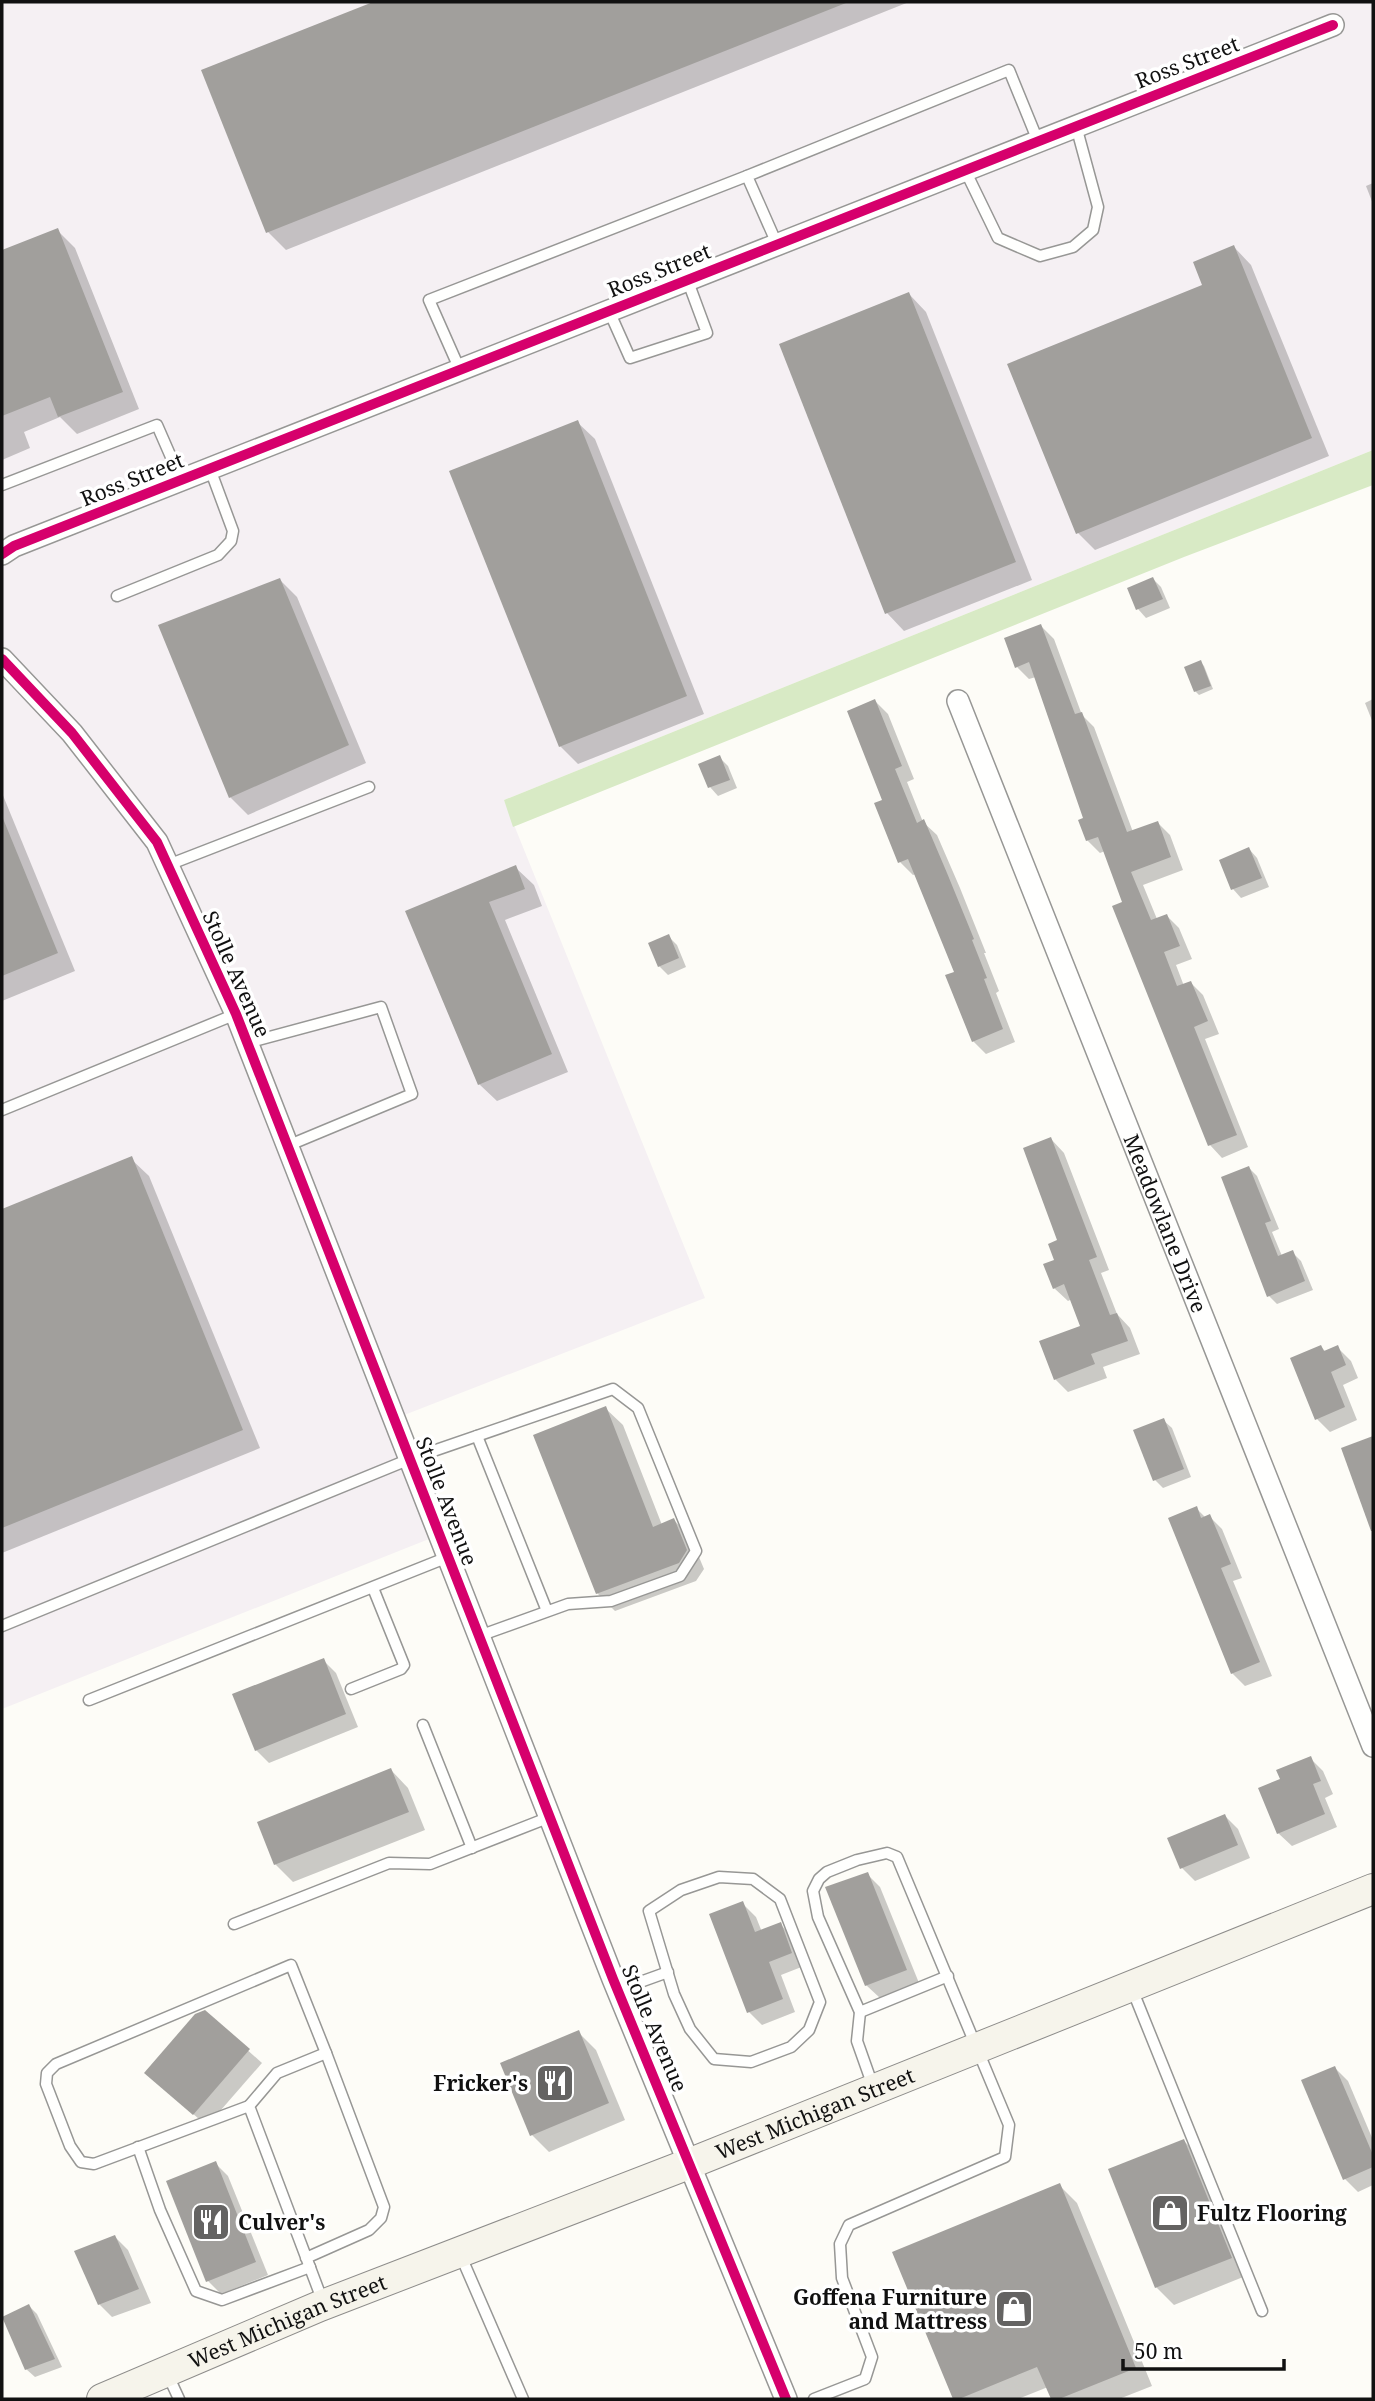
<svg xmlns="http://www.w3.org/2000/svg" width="1375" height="2401" font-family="'Noto Serif',serif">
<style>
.industrial{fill:#f5f0f3}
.forest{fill:#d8eac5}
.shadow{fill:#0003}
.building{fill:#a19f9c}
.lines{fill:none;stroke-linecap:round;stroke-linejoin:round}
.lane-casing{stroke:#979795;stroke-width:13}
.street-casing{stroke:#979795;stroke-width:24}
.secondary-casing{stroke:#8e8d8b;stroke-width:32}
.lane{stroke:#fffffe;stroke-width:10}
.street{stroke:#fffffe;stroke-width:21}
.secondary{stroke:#f6f4eb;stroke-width:30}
.cycleway-casing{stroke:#fff;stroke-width:15}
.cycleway{stroke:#d6006c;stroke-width:10}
.labels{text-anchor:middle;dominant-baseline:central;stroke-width:7;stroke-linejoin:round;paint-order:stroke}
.street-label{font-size:21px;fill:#111;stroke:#fff}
.poi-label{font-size:21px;font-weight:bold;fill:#111;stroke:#fff;text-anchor:end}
</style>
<rect width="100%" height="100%" fill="#fdfcf7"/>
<path class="industrial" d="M2 2H1373V450L504 800 705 1298 394 1419 439 1535 2 1709Z"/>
<path class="forest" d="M1373 450V485L1184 557 513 827 504 800Z"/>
<g class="shadow">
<path d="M378 2H909L286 250 268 232 204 71Z"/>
<path d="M1373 183V204L1366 186Z"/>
<path d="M57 230 75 248 139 409 77 434 60 417 24 432 30 448 2 460V252Z"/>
<path d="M1234 247 1251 265 1329 456 1095 550 1078 533 1204 286Z"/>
<path d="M909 294 926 312 1032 580 904 631 887 613Z"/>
<path d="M577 422 595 439 704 714 578 764 560 746Z"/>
<path d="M1153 579 1161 587 1170 608 1146 618 1138 609 1129 589Z"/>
<path d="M280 580 297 597 366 763 248 815 230 797Z"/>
<path d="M1041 626 1054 639 1082 715 1094 727 1133 832 1158 823 1170 835 1183 870 1143 885 1157 919 1167 916 1179 928 1192 959 1176 965 1184 986 1191 983 1203 995 1219 1034 1205 1039 1248 1147 1222 1158 1210 1145 1105 851 1100 853 1087 840 1085 819 1036 677 1029 679 1017 667Z"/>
<path d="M1200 662 1204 666 1213 689 1199 695 1195 691Z"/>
<path d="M1373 699V723L1365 703Z"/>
<path d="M875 701 888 714 914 779 907 782 923 822 937 835 960 888 986 953H984L999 991 996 993 1015 1042 986 1054 973 1041 956 973 916 874 913 875 900 862 876 804 884 801Z"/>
<path d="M720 758 728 766 737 788 718 796 710 787 701 765Z"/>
<path d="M2 793 75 971 2 1001Z"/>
<path d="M1249 849 1257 858 1269 887 1241 898 1233 889 1221 861Z"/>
<path d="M516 868 534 885 542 906 505 920 568 1072 497 1101 479 1084 407 911Z"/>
<path d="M668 936 677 945 686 967 668 975 659 966Z"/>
<path d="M1051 1139 1064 1153 1109 1270 1101 1273 1117 1314 1130 1328 1140 1354 1103 1367 1107 1378 1068 1392 1055 1379 1083 1327 1072 1299 1068 1301 1054 1288 1059 1241Z"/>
<path d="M131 1159 149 1176 260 1448 2 1553V1211Z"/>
<path d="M1249 1168 1257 1176 1279 1229 1272 1232 1282 1256 1292 1252 1301 1261 1313 1290 1277 1304 1269 1296Z"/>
<path d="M1321 1347 1326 1352 1338 1348 1351 1361 1358 1378 1343 1385 1357 1420 1330 1432 1317 1419Z"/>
<path d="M605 1408 623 1425 662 1525 674 1520 691 1538 704 1569 696 1581 615 1611 597 1593Z"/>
<path d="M1163 1420 1172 1428 1191 1477 1163 1488 1155 1480Z"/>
<path d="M1196 1508 1206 1518 1209 1516 1222 1529 1242 1578 1233 1581 1272 1676 1245 1686 1232 1673Z"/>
<path d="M323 1660 336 1673 358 1727 269 1763 256 1750Z"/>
<path d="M1310 1758 1323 1771 1333 1794 1325 1798 1337 1827 1292 1846 1278 1833 1282 1780Z"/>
<path d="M391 1770 408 1788 425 1830 293 1882 275 1864Z"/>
<path d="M1225 1816 1238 1829 1250 1858 1195 1881 1182 1868Z"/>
<path d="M867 1874 880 1887 919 1983 880 1998 866 1985Z"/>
<path d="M742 1903 756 1917 762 1932 780 1924 793 1937 804 1966 781 1975 795 2012 762 2025 749 2012Z"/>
<path d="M205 2012 262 2063 207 2126 160 2085Z"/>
<path d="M578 2032 596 2050 625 2120 549 2152 532 2135Z"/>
<path d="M1335 2068 1348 2081 1373 2140V2185L1358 2192 1345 2179Z"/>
<path d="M1184 2141 1201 2158 1248 2275 1174 2305 1156 2287Z"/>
<path d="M215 2163 228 2176 268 2275 221 2294 208 2281Z"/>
<path d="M1059 2185 1077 2203 1152 2386 1119 2399H1053L1048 2387 1018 2399H955L895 2253Z"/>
<path d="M115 2237 128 2250 151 2303 112 2317 99 2304Z"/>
<path d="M29 2306 37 2314 62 2367 35 2377 26 2369Z"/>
</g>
<g class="building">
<path d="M373 2H846V3L266 233 201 70Z"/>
<path d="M58 228 123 392 58 417 50 397 2 416V250Z"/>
<path d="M1234 245 1312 438 1076 534 1007 364 1202 285 1193 262Z"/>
<path d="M909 292 1016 562 885 614 779 344Z"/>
<path d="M578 420 687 696 559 747 449 471Z"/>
<path d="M1153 577 1163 599 1136 610 1127 588Z"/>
<path d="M280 578 349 745 229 798 158 625Z"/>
<path d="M1041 624 1075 714 1082 712 1127 832 1158 821 1171 857 1131 872 1151 920 1167 914 1180 946 1164 952 1177 986 1191 981 1208 1021 1194 1027 1237 1135 1208 1146 1112 906 1122 902 1098 837 1086 841 1078 820 1083 818 1029 662 1015 668 1004 638Z"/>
<path d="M1201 660 1211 686 1194 692 1184 667Z"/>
<path d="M875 699 902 766 895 769 917 823 924 819 947 873 974 939 972 940 987 978 984 979 1003 1029 972 1042 945 975 954 972 908 859 898 863 874 803 882 800 847 711Z"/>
<path d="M720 755 730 780 708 788 698 764Z"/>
<path d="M2 816 58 953 2 976Z"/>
<path d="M1249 847 1262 878 1231 890 1219 860Z"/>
<path d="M516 865 525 889 489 902 552 1054 478 1085 405 911Z"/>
<path d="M669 934 679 958 658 967 648 943Z"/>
<path d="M1051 1137 1097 1257 1089 1260 1110 1315 1117 1313 1128 1341 1091 1354 1095 1364 1054 1380 1039 1341 1080 1326 1064 1284 1053 1289 1043 1264 1054 1260 1048 1244 1057 1240 1023 1148Z"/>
<path d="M132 1156 243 1430 2 1528V1209Z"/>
<path d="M1249 1166 1271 1221 1265 1223 1278 1256 1293 1250 1305 1281 1267 1297 1221 1177Z"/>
<path d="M1321 1345 1324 1351 1338 1345 1346 1365 1331 1372 1345 1407 1315 1420 1290 1358Z"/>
<path d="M606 1406 653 1527 674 1518 687 1550 679 1563 596 1594 533 1435Z"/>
<path d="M1164 1418 1184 1469 1153 1481 1133 1430Z"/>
<path d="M1373 1436V1531H1371L1341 1448Z"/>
<path d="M1197 1506 1201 1518 1210 1514 1221 1540 1231 1564 1221 1568 1260 1662 1231 1674 1168 1518Z"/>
<path d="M324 1658 346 1714 255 1751 232 1694Z"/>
<path d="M1311 1756 1321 1781 1313 1784 1325 1814 1277 1834 1258 1788 1280 1779 1276 1770Z"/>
<path d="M391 1768 409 1812 274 1865 257 1822Z"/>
<path d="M1225 1814 1238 1845 1180 1869 1167 1838Z"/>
<path d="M868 1872 907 1970 865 1986 825 1887Z"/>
<path d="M743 1901 755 1932 781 1922 792 1953 769 1962 783 1999 747 2013 709 1914Z"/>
<path d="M205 2010 250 2049 193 2115 144 2073 195 2014Z"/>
<path d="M579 2030 609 2103 530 2136 500 2063Z"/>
<path d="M1335 2066 1373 2155V2167L1343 2180 1301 2080Z"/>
<path d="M1184 2139 1232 2258 1155 2288 1108 2169Z"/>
<path d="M216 2161 256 2262 206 2282 166 2181Z"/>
<path d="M1060 2183 1136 2368 1059 2399H1051L1037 2367 959 2399H953L892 2252Z"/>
<path d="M115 2235 139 2289 98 2305 74 2251Z"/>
<path d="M29 2304 55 2359 25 2370 2 2317Z"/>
</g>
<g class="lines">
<defs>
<g id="lane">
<path d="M965 170 998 238 1040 256 1073 247 1093 230 1098 207 1076 126"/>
<path d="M777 244 747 176 1009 70 1038 141"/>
<path d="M609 311 630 358 707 333 687 279"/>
<path d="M460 370 429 300 747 176"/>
<path d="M2 485 157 425 181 480"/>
<path d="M117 596 218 555 231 541 233 531 210 469"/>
<path d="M168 865 369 787"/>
<path d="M247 1043 381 1007 412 1094 287 1146"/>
<path d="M2 1110 236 1014"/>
<path d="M477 1436 547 1611"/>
<path d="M2 1626 410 1459 613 1389 638 1408 696 1551 680 1576 611 1601 568 1604 479 1636"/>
<path d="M351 1689 401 1669 404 1665 373 1588"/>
<path d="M89 1700 448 1557"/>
<path d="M423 1725 472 1848"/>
<path d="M719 1877 753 1879 780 1899 820 2002 809 2030 791 2047 751 2062 714 2059 690 2029 674 1994 649 1911 681 1890Z"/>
<path d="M234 1924 389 1863 430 1864 550 1817"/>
<path d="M1132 1989 1262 2311"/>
<path d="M618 1990 668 1972"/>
<path d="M860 2012 948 1976"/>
<path d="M249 2106 94 2164 81 2162 70 2146 46 2084 47 2073 56 2064 291 1965 326 2053"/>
<path d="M138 2147 160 2210 196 2291 222 2300 310 2267"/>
<path d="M460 2254 523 2399"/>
<path d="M306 2258 369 2230 381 2218 384 2207 326 2053 277 2073 249 2106 323 2302"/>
<path d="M167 2373 179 2399"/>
<path d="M814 2399 865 2379 872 2357 842 2278 840 2244 849 2225 1005 2157 1009 2125 897 1857 887 1853 857 1860 827 1872 819 1879 813 1891 818 1917 860 2012 857 2041 874 2089"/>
</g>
<g id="street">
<path d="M2 554 14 546 1333 25"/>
<path d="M2 659 72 733 157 842 236 1014 613 1979 786 2399"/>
<path id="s1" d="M958 701 1373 1746"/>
</g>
<g id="secondary">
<path id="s2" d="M102 2399 320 2306 691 2163 1373 1889"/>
</g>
</defs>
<use href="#lane" class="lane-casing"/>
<use href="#street" class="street-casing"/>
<use href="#secondary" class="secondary-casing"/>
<use href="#lane" class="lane"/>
<use href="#street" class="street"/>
<use href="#secondary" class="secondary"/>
<defs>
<g id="cycleway">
<path d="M2 554 14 546 1333 25"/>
<path d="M2 659 72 733 157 842 236 1014 613 1979 786 2399"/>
</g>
</defs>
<use href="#cycleway" class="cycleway-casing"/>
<use href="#cycleway" class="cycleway"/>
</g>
<defs>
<symbol id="restaurant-square" viewBox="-11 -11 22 22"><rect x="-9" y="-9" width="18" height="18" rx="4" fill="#646362" stroke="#fff"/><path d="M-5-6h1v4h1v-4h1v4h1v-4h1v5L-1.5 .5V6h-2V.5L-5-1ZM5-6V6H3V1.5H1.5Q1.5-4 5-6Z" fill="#fff"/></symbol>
<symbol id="shop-square" viewBox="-11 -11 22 22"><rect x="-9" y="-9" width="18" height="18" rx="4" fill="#646362" stroke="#fff"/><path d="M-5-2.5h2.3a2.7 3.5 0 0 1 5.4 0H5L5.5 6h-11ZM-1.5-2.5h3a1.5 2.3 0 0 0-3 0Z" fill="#fff"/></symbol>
</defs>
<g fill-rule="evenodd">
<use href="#restaurant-square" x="533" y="2061" width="44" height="44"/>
<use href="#shop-square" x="1148" y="2191" width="44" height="44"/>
<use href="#restaurant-square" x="189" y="2200" width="44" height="44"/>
<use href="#shop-square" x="992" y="2287" width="44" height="44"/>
</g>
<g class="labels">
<g class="street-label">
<text transform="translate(1187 62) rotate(-21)">Ross Street</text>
<text transform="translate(659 270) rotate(-22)">Ross Street</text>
<text transform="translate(132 479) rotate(-22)">Ross Street</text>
<text transform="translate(237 974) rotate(66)">Stolle Avenue</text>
<text stroke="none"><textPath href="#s1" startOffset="562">Meadowlane Drive</textPath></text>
<text transform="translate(447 1501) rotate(69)">Stolle Avenue</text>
<text transform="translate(655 2028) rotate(67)">Stolle Avenue</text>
<text stroke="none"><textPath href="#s2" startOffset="768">West Michigan Street</textPath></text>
<text stroke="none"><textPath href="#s2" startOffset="201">West Michigan Street</textPath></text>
</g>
<g class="poi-label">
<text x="528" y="2083">Fricker's</text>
<text x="1197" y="2213" text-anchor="start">Fultz Flooring</text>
<text x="238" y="2222" text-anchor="start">Culver's</text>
<text x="987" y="2297">Goffena Furniture<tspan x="987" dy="24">and Mattress</tspan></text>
</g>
</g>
<rect width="1375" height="2401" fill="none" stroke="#111111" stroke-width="7"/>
<path d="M1123 2359v10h161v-10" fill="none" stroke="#111111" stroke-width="3.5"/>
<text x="1134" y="2359" font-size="21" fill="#111111" stroke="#ffffff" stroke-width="5" paint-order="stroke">50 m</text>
</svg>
